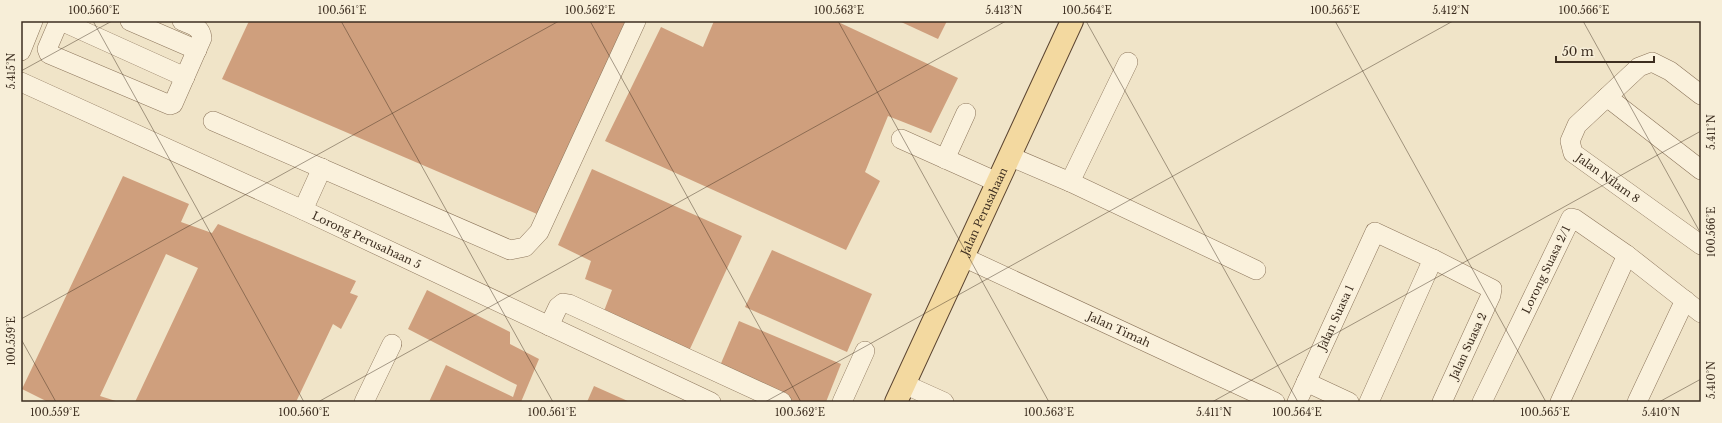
<svg xmlns="http://www.w3.org/2000/svg" width="1722" height="423" font-family="'Libre Baskerville',serif">
<style>
.building{fill:#cf9f7d}
.lines{fill:none;stroke-linecap:round;stroke-linejoin:round}
.minor-casing{stroke:#8d765c;stroke-width:20}
.major-casing{stroke:#5b4430;stroke-width:24}
.minor{stroke:#faf1dc;stroke-width:19}
.major{stroke:#f3d9a0;stroke-width:22}
.ticks{fill:none;stroke:#3d2e20;stroke-width:1;stroke-opacity:0.45}
.labels{text-anchor:middle;dominant-baseline:central;stroke-width:3;stroke-linejoin:round;paint-order:stroke}
.street-label{font-size:11px;fill:#3d2e20;stroke:#f7eed8}
.neatline{fill:none;stroke:#3d2e20;stroke-width:1.5}
.ticks-label{font-size:10px;text-anchor:middle;fill:#3d2e20}
</style>
<rect width="100%" height="100%" fill="#f0e4c8"/>
<g class="building">
<path d="M249 21H629L537 214 222 79Z"/>
<path d="M714 21H836L958 78 931 133 888 116 865 172 880 181 846 250 605 141 661 27 703 47Z"/>
<path d="M899 21H947L938 39Z"/>
<path d="M592 169 742 236 689 351 604 311 612 290 585 279 591 261 558 245Z"/>
<path d="M123 176 189 204 181 222 212 233 218 224 356 281 350 293 358 296 341 329 333 324 296 402H135L198 268 166 254 100 396 119 402H48L22 389Z"/>
<path d="M772 250 872 294 847 352 745 307Z"/>
<path d="M427 290 510 332V344L539 359 521 402H429L446 365 513 397 517 385 408 329Z"/>
<path d="M739 321 841 364 826 402H795L719 368Z"/>
<path d="M594 386 630 402H587Z"/>
</g>
<g class="lines">
<defs>
<g id="minor">
<path d="M59 21 47 49 49 54 170 105 173 104 202 38C201 27 192 25 182 21"/>
<path d="M61 21 185 77"/>
<path d="M130 21 197 50"/>
<path d="M21 51 33 21"/>
<path id="s1" d="M21 82 303 210 711 402"/>
<path id="s2" d="M1701 95 1670 71 1652 62 1639 67 1577 125 1570 141 1573 153 1701 245"/>
<path d="M1607 97 1701 170"/>
<path d="M213 121 510 250 525 247 539 232 636 21"/>
<path d="M901 139 997 182"/>
<path d="M1009 156 1070 182 1256 270"/>
<path d="M945 159 966 113"/>
<path d="M1070 182 1128 62"/>
<path d="M303 210 322 168"/>
<path id="s3" d="M963 257 1275 402"/>
<path d="M549 326 558 307 563 303 569 304 782 402"/>
<path d="M1306 382 1349 402"/>
<path d="M904 384 944 402"/>
<path d="M364 402 392 344"/>
<path d="M842 402 865 351"/>
<path id="s4" d="M1297 402 1375 232 1433 259 1492 289 1491 295 1442 402"/>
<path d="M1369 402 1433 259"/>
<path id="s5" d="M1482 402 1571 218 1575 219 1627 255 1701 313"/>
<path d="M1560 402 1627 255"/>
<path d="M1637 402 1685 300"/>
</g>
<g id="major">
<path id="s6" d="M896 402 1072 21"/>
</g>
</defs>
<use href="#minor" class="minor-casing"/>
<use href="#major" class="major-casing"/>
<use href="#minor" class="minor"/>
<use href="#major" class="major"/>
</g>
<path class="ticks" d="M93 21 304 402M341 21 553 402M590 21 801 402M838 21 1049 402M1086 21 1298 402M1335 21 1546 402M1583 21 1701 234M21 71 112 21M21 319 559 21M21 339 56 402M318 402 1006 21M765 402 1453 21M1212 402 1701 131M1659 402 1701 379"/>
<g class="labels">
<g class="street-label">
<text stroke="none"><textPath href="#s2" startOffset="231">Jalan Nilam 8</textPath></text>
<text stroke="none"><textPath href="#s6" startOffset="210">Jalan Perusahaan</textPath></text>
<text stroke="none"><textPath href="#s1" startOffset="380">Lorong Perusahaan 5</textPath></text>
<text stroke="none"><textPath href="#s5" startOffset="147">Lorong Suasa 2/1</textPath></text>
<text stroke="none"><textPath href="#s4" startOffset="93">Jalan Suasa 1</textPath></text>
<text stroke="none"><textPath href="#s3" startOffset="172">Jalan Timah</textPath></text>
<text transform="translate(1468 346) rotate(-65)">Jalan Suasa 2</text>
</g>
</g>
<rect width="1722" height="423" fill="none" stroke="#f7eed8" stroke-width="44"/>
<path d="M1556 56v6h98v-6" fill="none" stroke="#3d2e20" stroke-width="2"/>
<text x="1562" y="56" font-size="12" fill="#3d2e20" stroke="#f7eed8" stroke-width="3" paint-order="stroke">50 m</text>
<rect x="22" y="22" width="1678" height="379" class="neatline"/>
<g class="ticks-label">
<text x="94" y="14">100.560°E</text>
<text x="342" y="14">100.561°E</text>
<text x="590" y="14">100.562°E</text>
<text x="839" y="14">100.563°E</text>
<text x="1004" y="14">5.413°N</text>
<text x="1087" y="14">100.564°E</text>
<text x="1335" y="14">100.565°E</text>
<text x="1451" y="14">5.412°N</text>
<text x="1584" y="14">100.566°E</text>
<text transform="translate(11 71) rotate(-90)" y="4">5.415°N</text>
<text transform="translate(1711 132) rotate(-90)" y="4">5.411°N</text>
<text transform="translate(1711 232) rotate(-90)" y="4">100.566°E</text>
<text transform="translate(11 341) rotate(-90)" y="4">100.559°E</text>
<text transform="translate(1711 380) rotate(-90)" y="4">5.410°N</text>
<text x="55" y="416">100.559°E</text>
<text x="304" y="416">100.560°E</text>
<text x="552" y="416">100.561°E</text>
<text x="800" y="416">100.562°E</text>
<text x="1049" y="416">100.563°E</text>
<text x="1214" y="416">5.411°N</text>
<text x="1297" y="416">100.564°E</text>
<text x="1545" y="416">100.565°E</text>
<text x="1661" y="416">5.410°N</text>
</g>
</svg>
